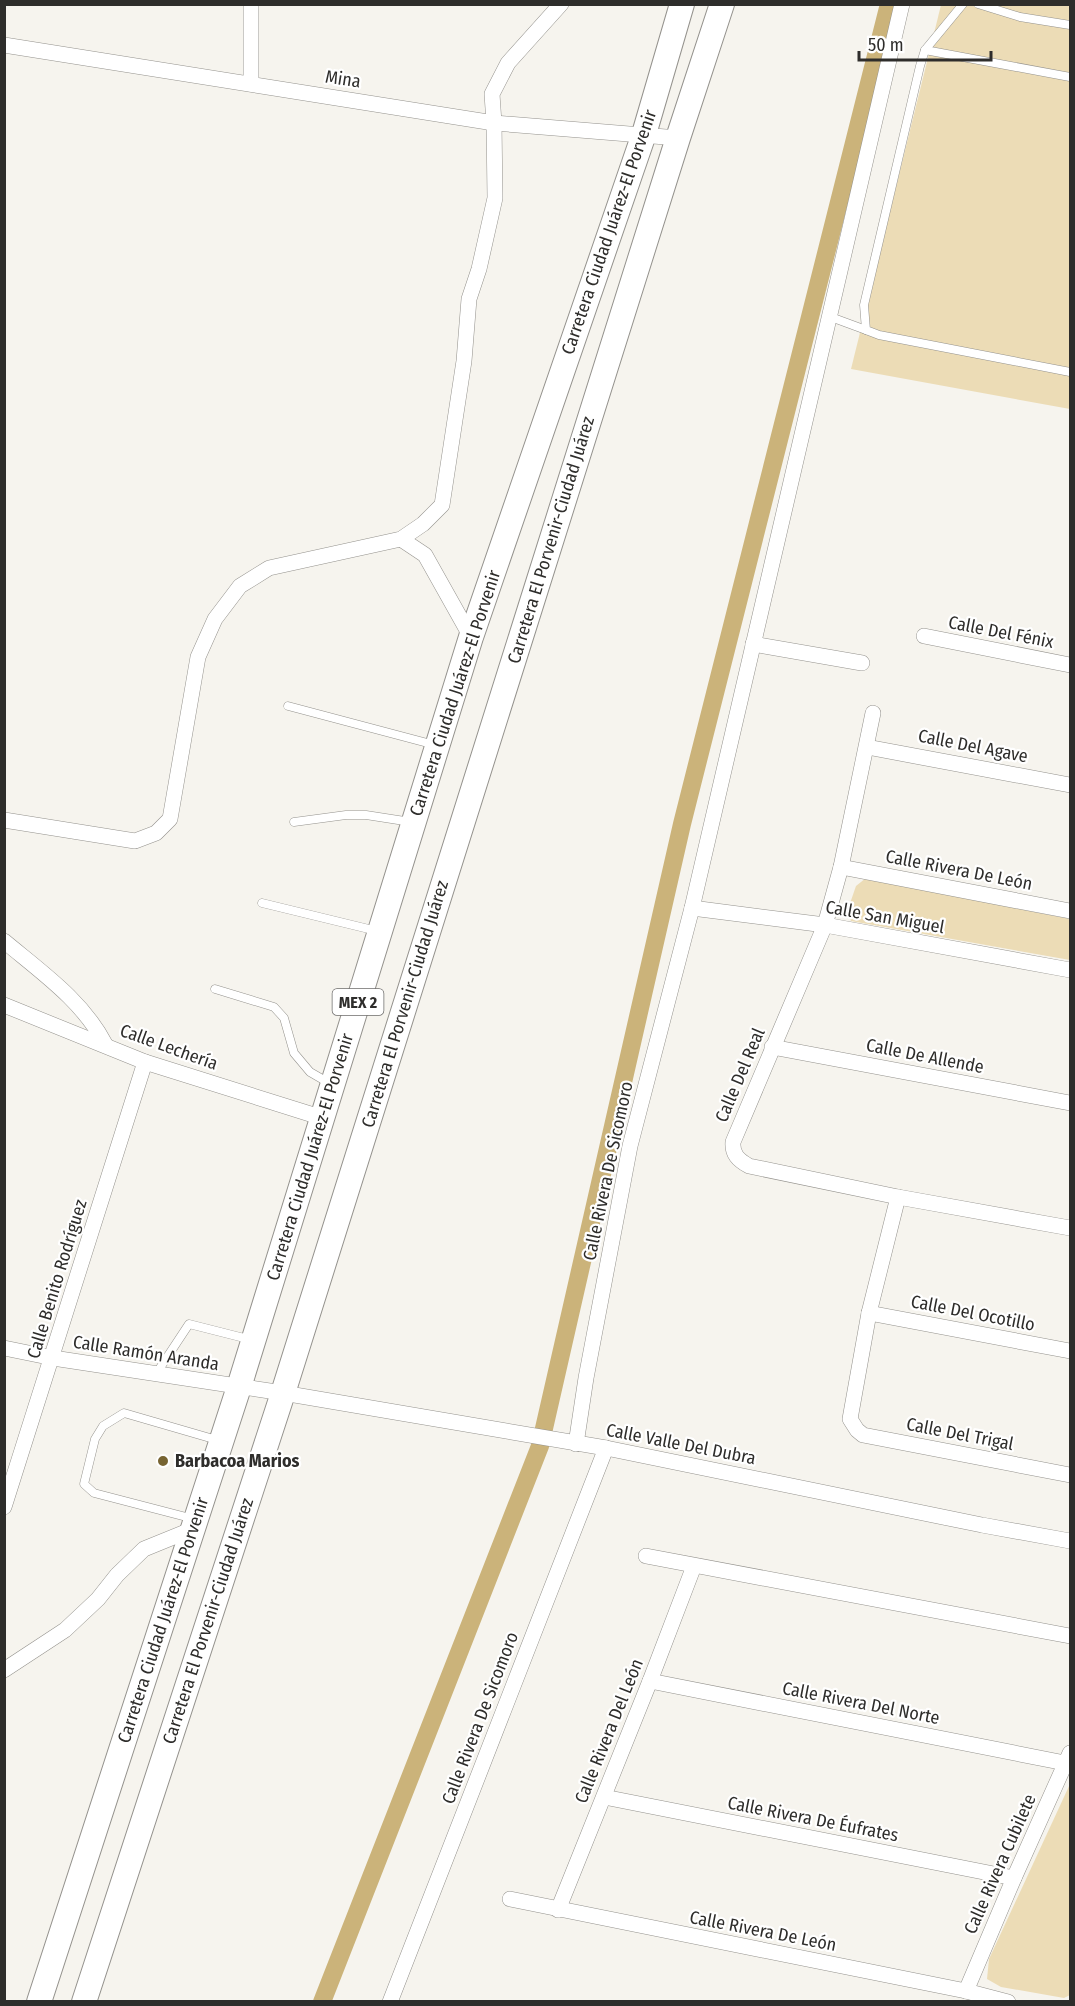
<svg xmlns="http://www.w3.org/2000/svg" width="1075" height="2006" font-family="'Fira Sans Condensed',sans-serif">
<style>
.green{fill:#ecdcb6}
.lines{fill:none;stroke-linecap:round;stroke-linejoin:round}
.canal{stroke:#cbb37a;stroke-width:18}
.lane-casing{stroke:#94928d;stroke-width:9}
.street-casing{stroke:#94928d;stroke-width:16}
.primary-casing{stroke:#94928d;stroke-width:26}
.lane{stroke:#fff;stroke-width:8}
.street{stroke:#fff;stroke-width:15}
.primary{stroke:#fff;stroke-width:24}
.poi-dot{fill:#776432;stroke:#fff;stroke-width:2}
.labels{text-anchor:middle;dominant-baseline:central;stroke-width:4.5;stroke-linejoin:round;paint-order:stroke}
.shield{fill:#fff;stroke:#6d6c6b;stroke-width:1.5}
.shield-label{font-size:16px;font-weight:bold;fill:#2e2d2b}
.street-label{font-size:18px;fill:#2e2d2b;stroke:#fff}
.poi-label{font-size:18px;font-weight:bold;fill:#2e2d2b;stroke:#fff;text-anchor:start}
</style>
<rect width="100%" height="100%" fill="#f6f4ee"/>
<g class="green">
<path d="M941 5H1070V409L851 369Z"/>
<path d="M866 878 1070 919V960L851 921 847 912 856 886Z"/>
<path d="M1070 1784V1995L1064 1998 1001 1987 987 1979 989 1959Z"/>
</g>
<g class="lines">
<path class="canal" d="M322 2002 540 1446 682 824 889 4"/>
<defs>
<g id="lane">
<path d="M963 4 925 50 920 66 864 305 866 330 879 335 1070 372"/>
<path d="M978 4 1020 17 1070 25"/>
<path d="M925 50 1070 77"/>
<path d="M828 316 866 330"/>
<path d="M288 706 435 745"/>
<path d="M294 822 346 815H366L411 822"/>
<path d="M262 903 377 931"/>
<path d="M215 989 274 1007 284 1018 294 1053 310 1072 329 1083"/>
<path d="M156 1374 189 1324 252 1340"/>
<path d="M194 1519 94 1493 84 1484 95 1439 103 1426 124 1413 217 1440"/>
</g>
<g id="street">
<path d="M4 45 494 123 678 138"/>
<path d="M251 84V4"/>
<path d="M401 539 425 555 471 637"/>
<path d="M924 636 1070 665"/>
<path d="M753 644 862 663"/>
<path d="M873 713 841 867 825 925 733 1142C732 1154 738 1160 749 1166L898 1197 1070 1228"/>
<path d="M867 747 1070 785"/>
<path d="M4 820 135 841 156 833 170 819 198 657 215 619 240 586 269 568 401 539 423 524 442 505 464 361 469 299 479 269 495 198 494 123 492 94 508 63 561 4"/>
<path d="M841 867 1070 911"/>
<path d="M692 908 825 925 1070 970"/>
<path d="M4 941C41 972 83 1001 105 1044"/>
<path d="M4 1005 145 1062 323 1118"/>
<path d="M772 1047 1070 1103"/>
<path d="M898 1197 869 1313 850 1419 857 1430 863 1435 1070 1475"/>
<path d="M869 1313 1070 1351"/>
<path d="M4 1348 53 1358 283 1393 606 1448 982 1525 1070 1541"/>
<path d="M576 1444 586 1378 630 1146 692 908 902 4"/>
<path d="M4 1507 145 1062"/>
<path d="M646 1556 1070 1636"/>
<path d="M4 1670 65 1630 98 1599 117 1575 144 1549 193 1529"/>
<path d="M650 1681 1065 1763"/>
<path d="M604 1797 1014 1878"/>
<path d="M510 1899 966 1991 1008 2002"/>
<path d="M558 1910 650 1681 694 1566"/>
<path d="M966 1991 1014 1878 1070 1753"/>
<path d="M390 2002 606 1448"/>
</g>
<g id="primary">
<path d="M39 2002 239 1387 471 637 644 134 682 4"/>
<path d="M84 2002 283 1393 678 138 722 4"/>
</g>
</defs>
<use href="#lane" class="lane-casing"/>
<use href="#street" class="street-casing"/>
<use href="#primary" class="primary-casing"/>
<use href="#lane" class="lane"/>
<use href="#street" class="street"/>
<use href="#primary" class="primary"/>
</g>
<circle class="poi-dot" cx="163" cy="1461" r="6"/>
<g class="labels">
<rect class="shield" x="332.5" y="989" width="51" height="26" rx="4.5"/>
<g class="shield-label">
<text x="358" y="1002">MEX 2</text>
</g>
<g class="street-label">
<text transform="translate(343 79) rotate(9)">Mina</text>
<text transform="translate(609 232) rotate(-71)">Carretera Ciudad Juárez-El Porvenir</text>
<text transform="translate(551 540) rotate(-73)">Carretera El Porvenir-Ciudad Juárez</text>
<text transform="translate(1001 632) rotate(11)">Calle Del Fénix</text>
<text transform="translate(455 693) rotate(-72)">Carretera Ciudad Juárez-El Porvenir</text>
<text transform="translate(973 746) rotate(11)">Calle Del Agave</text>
<text transform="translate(959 870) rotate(11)">Calle Rivera De León</text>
<text transform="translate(885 917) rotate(10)">Calle San Miguel</text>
<text transform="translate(405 1004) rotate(-73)">Carretera El Porvenir-Ciudad Juárez</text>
<text transform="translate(169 1047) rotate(20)">Calle Lechería</text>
<text transform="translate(925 1056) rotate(11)">Calle De Allende</text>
<text transform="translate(740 1075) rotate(-67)">Calle Del Real</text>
<text transform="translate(310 1157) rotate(-73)">Carretera Ciudad Juárez-El Porvenir</text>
<text transform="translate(608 1171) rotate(-78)">Calle Rivera De Sicomoro</text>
<text transform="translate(57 1279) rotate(-73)">Calle Benito Rodríguez</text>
<text transform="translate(973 1313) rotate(11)">Calle Del Ocotillo</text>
<text transform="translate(146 1353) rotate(9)">Calle Ramón Aranda</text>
<text transform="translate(960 1434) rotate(11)">Calle Del Trigal</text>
<text transform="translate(681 1444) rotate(11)">Calle Valle Del Dubra</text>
<text transform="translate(163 1620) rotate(-72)">Carretera Ciudad Juárez-El Porvenir</text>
<text transform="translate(208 1621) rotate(-72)">Carretera El Porvenir-Ciudad Juárez</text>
<text transform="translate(861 1703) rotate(11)">Calle Rivera Del Norte</text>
<text transform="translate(480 1718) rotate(-69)">Calle Rivera De Sicomoro</text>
<text transform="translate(609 1731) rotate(-68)">Calle Rivera Del León</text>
<text transform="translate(813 1819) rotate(11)">Calle Rivera De Éufrates</text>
<text transform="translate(1000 1864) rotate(-66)">Calle Rivera Cubilete</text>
<text transform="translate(763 1931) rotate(11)">Calle Rivera De León</text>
</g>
<g class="poi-label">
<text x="175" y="1461">Barbacoa Marios</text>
</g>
</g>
<rect width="1075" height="2006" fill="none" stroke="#2e2d2b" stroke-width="12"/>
<path d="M859 51v9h132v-9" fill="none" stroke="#2e2d2b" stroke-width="3"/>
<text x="868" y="51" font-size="18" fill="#2e2d2b" stroke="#ffffff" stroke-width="4.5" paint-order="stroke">50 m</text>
</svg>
